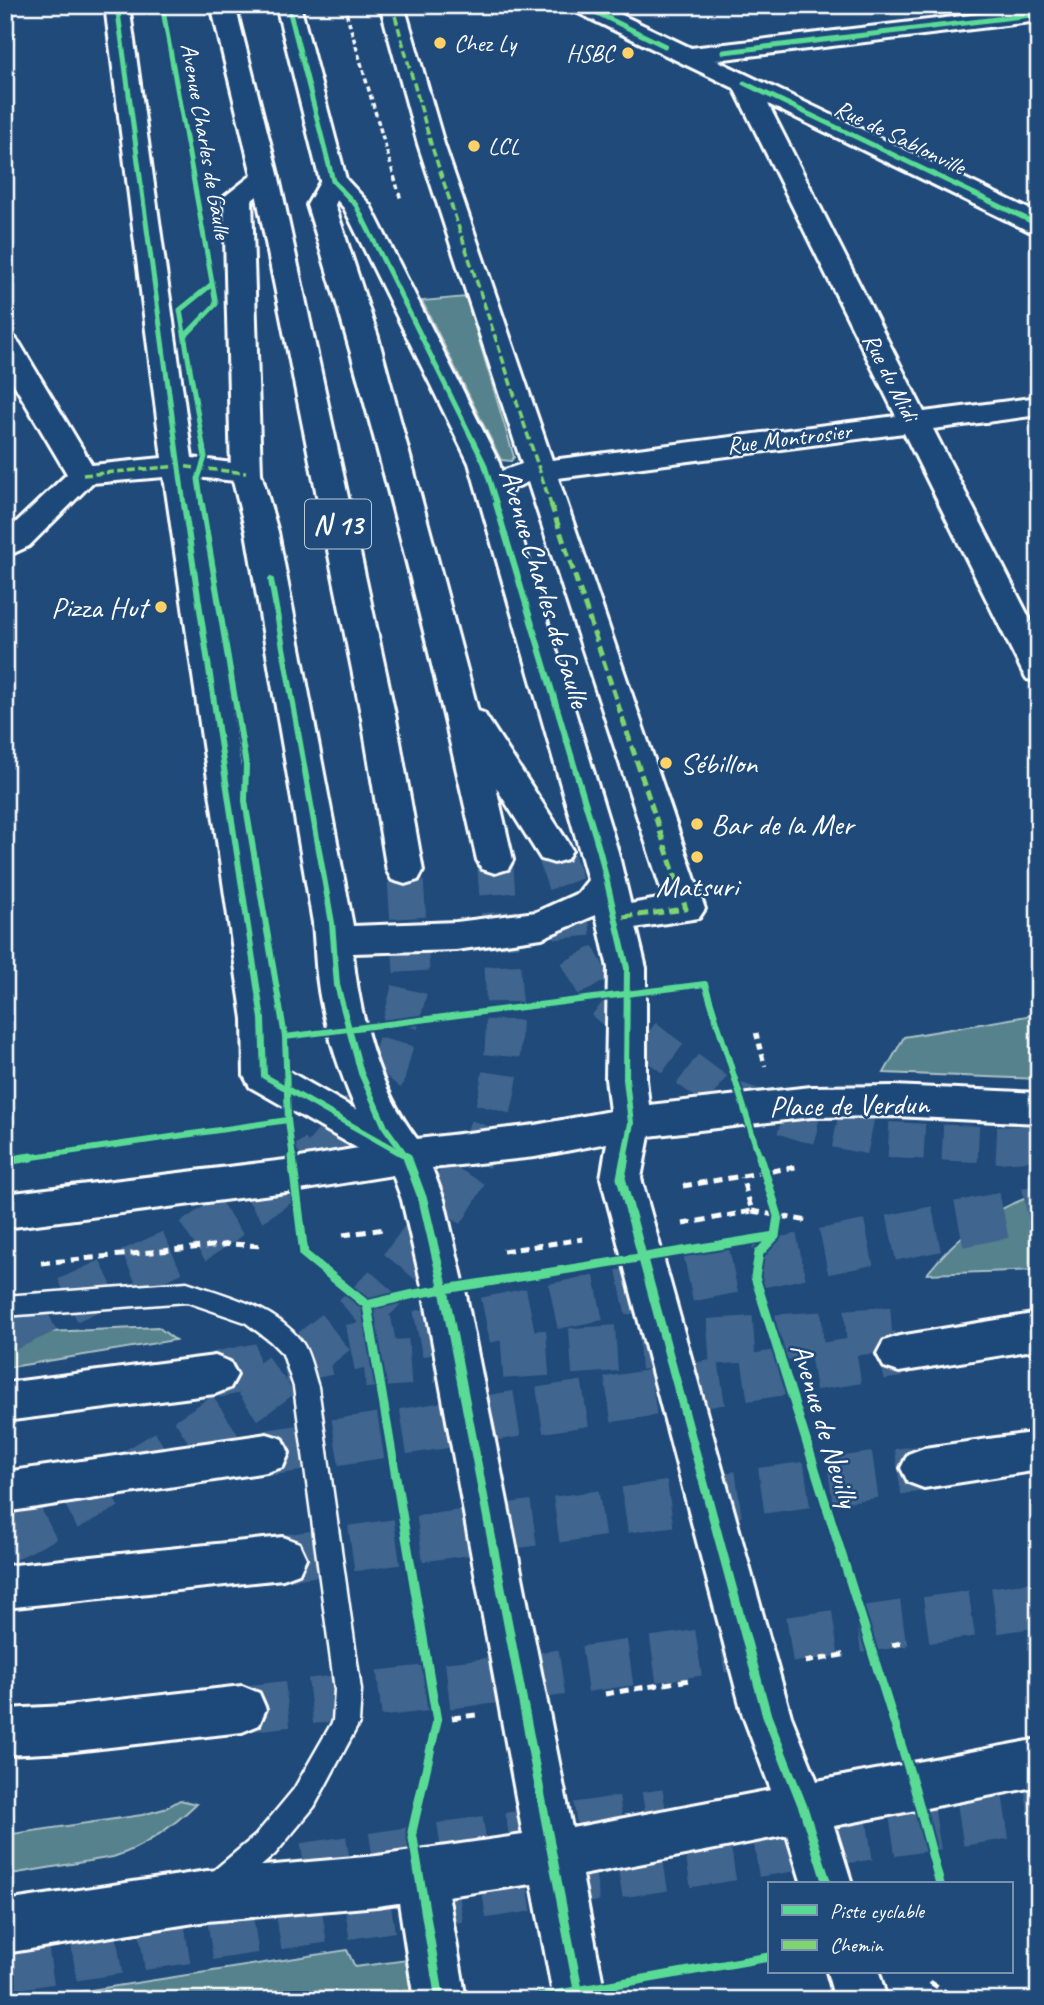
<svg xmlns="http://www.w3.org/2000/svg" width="1044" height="2005" font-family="Caveat,sans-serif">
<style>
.green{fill:#54828c;stroke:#aac0c6;stroke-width:2}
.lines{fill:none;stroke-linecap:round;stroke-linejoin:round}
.primary-tunnel{stroke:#41658e;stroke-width:46;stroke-dasharray:46 23;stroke-linecap:butt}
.highway-tunnel-far1{stroke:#41658e;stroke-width:36;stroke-dasharray:36 18;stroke-linecap:butt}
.highway-tunnel{stroke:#41658e;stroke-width:46;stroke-dasharray:46 23;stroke-linecap:butt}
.lane-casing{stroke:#fff;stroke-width:5}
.street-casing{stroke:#fff;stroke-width:6}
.primary-casing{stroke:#fff;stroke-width:6}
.highway-casing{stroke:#fff;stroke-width:6}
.path-far2{stroke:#fff;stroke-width:3.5;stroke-dasharray:5 3.5;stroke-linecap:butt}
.path-far1{stroke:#fff;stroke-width:4.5;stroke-dasharray:6 5;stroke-linecap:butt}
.path{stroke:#fff;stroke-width:5;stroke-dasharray:9 6;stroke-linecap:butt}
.lane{fill:#1f4a7a;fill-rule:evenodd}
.street{fill:#1f4a7a;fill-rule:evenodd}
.primary{fill:#1f4a7a;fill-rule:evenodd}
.highway{fill:#1f4a7a;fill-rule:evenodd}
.quiet-far1{stroke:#7fd670;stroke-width:3.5;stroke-dasharray:8 3.5;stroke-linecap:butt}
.quiet{stroke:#7fd670;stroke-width:5;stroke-dasharray:10 5;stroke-linecap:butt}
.cycleway-far2-casing{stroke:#1f4a7a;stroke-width:9}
.cycleway-far1-casing{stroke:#1f4a7a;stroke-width:10}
.cycleway-casing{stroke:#1f4a7a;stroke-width:13}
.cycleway-far2{stroke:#5adb95;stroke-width:5}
.cycleway-far1{stroke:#5adb95;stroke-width:6}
.cycleway{stroke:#5adb95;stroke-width:9}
.poi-dot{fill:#ffd166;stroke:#1f4a7a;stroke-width:2.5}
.labels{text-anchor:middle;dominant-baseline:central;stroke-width:5;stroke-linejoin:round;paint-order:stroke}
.far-poi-label{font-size:24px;fill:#fff;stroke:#1f4a7a;text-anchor:start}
.far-street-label{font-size:24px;fill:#fff;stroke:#1f4a7a}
.shield{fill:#1f4a7a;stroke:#bcc9d7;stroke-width:2}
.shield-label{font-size:28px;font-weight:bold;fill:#fff}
.street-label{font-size:30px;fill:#fff;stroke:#1f4a7a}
.poi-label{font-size:30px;fill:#fff;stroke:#1f4a7a;text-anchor:start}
</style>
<rect width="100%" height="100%" fill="#1f4a7a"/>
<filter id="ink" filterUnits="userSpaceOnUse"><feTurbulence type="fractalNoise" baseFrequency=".0143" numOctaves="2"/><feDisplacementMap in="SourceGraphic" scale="14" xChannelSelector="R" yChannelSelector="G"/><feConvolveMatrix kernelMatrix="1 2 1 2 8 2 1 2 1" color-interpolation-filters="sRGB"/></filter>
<g filter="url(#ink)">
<g class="green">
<path d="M466 297 514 457 511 461 501 460 422 301Z"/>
<path d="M1039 1014V1079L884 1073 904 1037Z"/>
<path d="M1039 1194V1270L927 1274C957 1236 991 1208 1039 1194Z"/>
<path d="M158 1327 175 1340 5 1368V1334Z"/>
<path d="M180 1800 196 1804C172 1827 145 1847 113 1857L5 1875V1835L142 1815 164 1809Z"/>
<path d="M347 1950 355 1967 407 1960 413 2000H47L46 1997Z"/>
</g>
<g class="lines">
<g class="primary-tunnel">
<path d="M304 1866 666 1812"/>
<path d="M5 1968 1039 1811"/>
</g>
<g class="highway-tunnel-far1">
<path d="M554 850 568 891 574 949 602 1001 652 1043 724 1096 803 1123 888 1140 999 1145 1039 1142"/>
<path d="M317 1159 387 1076 412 979 405 871"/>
<path d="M473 1159C521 1076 500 952 495 860"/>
</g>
<g class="highway-tunnel">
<path d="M5 1329 186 1246 318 1157"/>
<path d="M364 1365 903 1329"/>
<path d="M215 1375 1039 1208"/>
<path d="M267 1453 899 1354"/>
<path d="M5 1539C114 1487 217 1427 312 1351 338 1330 366 1309 388 1284 422 1246 449 1201 474 1157"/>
<path d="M283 1558 924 1468"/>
<path d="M242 1709 542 1675 1039 1604"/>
</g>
<defs>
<path id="lane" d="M187 1282C227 1296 274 1306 301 1341 310 1353 313 1373 318 1387L361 1690 359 1723 314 1807 275 1854 226 1897 216 1901 206 1897 202 1887 206 1877 255 1836 294 1789 333 1721 335 1690 294 1387 283 1354 270 1341 245 1322 187 1302 5 1316V1296Z"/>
<g id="street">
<path d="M105 5H129L192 458 257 466 261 473 257 480 246 482 195 477 281 1019 283 1068 422 1147 428 1158 422 1169 408 1174 394 1169 250 1087 244 1076 243 1019 164 477 92 483 29 546 5 557V533L67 474 5 369V335L15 338 20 344 92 465 162 458Z"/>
<path d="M380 5H404L444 144 552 460 896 416 734 88 572 10 569 5H601L691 48 1039 7V21L716 60 1039 214V233L1029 231 768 104 924 412 1039 397V415L933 429 1039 637V682L1027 679 1022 671 904 433 558 478 705 909 699 918 615 931 602 927 596 918 602 909 664 898 528 482 514 488 506 501 495 503 484 501 479 494 490 475 522 464 418 144Z"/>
<path d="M420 1851 438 1858 445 1876 466 2000H414L395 1876 402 1858Z"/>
</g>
<g id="primary">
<path d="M211 5H235L279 178 252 200 261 473 278 532 353 926 456 922 536 912 578 893 588 880 469 463 344 208 320 181 276 5H300L346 179 370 205 499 463 618 852 646 968V1079L649 1105 811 1087 894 1086 1039 1093V1123L894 1116 811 1117 649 1136 641 1178 791 1716 817 1781 1039 1739V1786L834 1826 852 1884H802L787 1835 582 1875 606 2000H554L532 1884 377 1906 207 1921 5 1953V1901L207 1871 377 1856 523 1835 423 1290 402 1200 393 1175 294 1191 5 1228V1194L294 1159 376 1145C351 1111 323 1026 318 983 315 963 315 943 313 923L246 532 231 473 224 197 252 175ZM596 915 608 968 606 1079 610 1111 535 1125 417 1139C378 1088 359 1016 353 953L456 950 542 938ZM607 1143 601 1178 743 1716 771 1790 572 1828 465 1290 444 1200 432 1168 535 1157Z"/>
<path d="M827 1972H879L887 2000H835Z"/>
</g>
<g id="highway">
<path d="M266 170 275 172 279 178 396 719 423 871 418 880 405 884 392 880 387 871 362 719 253 178 257 172Z"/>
<path d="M333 173 342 175 346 181 335 205 378 337 478 711 484 713 567 841 572 850 567 859 554 863 541 859 496 787 513 860 508 869 495 873 482 869 477 860C428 640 374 420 307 205L324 175Z"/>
<path d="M1039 1313V1349L899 1372 884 1367 877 1354 884 1341 899 1336Z"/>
<path d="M215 1356 230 1362 237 1375 230 1388 215 1394 5 1421V1383Z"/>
<path d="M1039 1432V1470L924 1488 908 1482 901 1468 908 1454 924 1448Z"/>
<path d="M267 1434 283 1439 289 1453 283 1467 267 1472 5 1512V1472Z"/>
<path d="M283 1537 299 1543 306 1558 299 1573 283 1579 5 1608V1566Z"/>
<path d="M242 1686 259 1693 266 1709 259 1725 242 1732 66 1752 5 1755V1709L66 1706Z"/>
</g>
</defs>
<use href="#lane" class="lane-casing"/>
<use href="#street" class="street-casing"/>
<use href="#primary" class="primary-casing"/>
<use href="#highway" class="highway-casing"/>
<path class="path-far2" d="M344 5 401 200"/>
<path class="path-far1" d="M756 1033 765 1066"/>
<g class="path">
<path d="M683 1186 801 1166"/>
<path d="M752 1211 808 1221"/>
<path d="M683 1224 752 1211 742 1177"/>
<path d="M343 1235 384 1229"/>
<path d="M503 1251 583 1239"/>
<path d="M41 1263 232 1244 263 1246"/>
<path d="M892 1645 907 1642"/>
<path d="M805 1662 847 1654"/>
<path d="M605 1694 689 1680"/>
<path d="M452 1718 476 1715"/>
<path d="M930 1982 958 2000"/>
</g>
<use href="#lane" class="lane"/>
<use href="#street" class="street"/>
<use href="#primary" class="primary"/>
<use href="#highway" class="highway"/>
<g class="quiet-far1">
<path d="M392 5 431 144 551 505"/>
<path d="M83 475 178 466 246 473"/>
</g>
<path class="quiet" d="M551 504 686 909 615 918"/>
<defs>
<g id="cycleway-far2">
<path d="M117 5 184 505"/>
<path d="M162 5 216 304 185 336"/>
<path d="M288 5 333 181 356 205 484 463 497 505"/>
<path d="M581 5 665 46"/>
<path d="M724 52 1039 14"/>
<path d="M744 83 1039 225"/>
<path d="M202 505 198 479 205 457 180 310 212 284"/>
</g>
<g id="cycleway-far1">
<path d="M184 504 262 1019 264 1076 402 1154"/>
<path d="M202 504 246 765 245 801 285 1037 288 1120 293 1159"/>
<path d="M496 504 600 852 627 968 626 1079 631 1123 624 1159"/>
<path d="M271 580 332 923 337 985 361 1073 385 1127 408 1159"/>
<path d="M285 1037 705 984 760 1159"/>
<path d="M19 1159 288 1120"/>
</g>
<g id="cycleway">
<path d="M292 1157 304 1254 367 1305 437 1721 412 1832 440 2000"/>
<path d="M407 1157 423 1200 444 1290 580 2000"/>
<path d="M625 1157 621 1178 767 1716 803 1807 827 1884"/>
<path d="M760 1157 778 1216 775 1236 759 1253 755 1277 914 1786 940 1884"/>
<path d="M5 1161 31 1157"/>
<path d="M367 1305 414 1294 775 1236"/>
<path d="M525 2000 769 1957"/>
</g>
</defs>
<use href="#cycleway-far2" class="cycleway-far2-casing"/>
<use href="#cycleway-far1" class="cycleway-far1-casing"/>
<use href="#cycleway" class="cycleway-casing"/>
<use href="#cycleway-far2" class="cycleway-far2"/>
<use href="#cycleway-far1" class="cycleway-far1"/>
<use href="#cycleway" class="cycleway"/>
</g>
</g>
<g class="poi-dot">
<circle cx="440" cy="43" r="7"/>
<circle cx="628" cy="53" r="7"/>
<circle cx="474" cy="146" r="7"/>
<circle cx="161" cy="607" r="7"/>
<circle cx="666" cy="763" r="7"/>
<circle cx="697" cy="824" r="7"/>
<circle cx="697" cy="857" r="7"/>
</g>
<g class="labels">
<g class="far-poi-label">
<text x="454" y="43">Chez Ly</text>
<text x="614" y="53" text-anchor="end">HSBC</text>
<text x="488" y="146">LCL</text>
</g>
<g class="far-street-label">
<text transform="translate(900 137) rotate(26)">Rue de Sablonville</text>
<text transform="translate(206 141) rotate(80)">Avenue Charles de Gaulle</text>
<text transform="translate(891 377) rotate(63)">Rue du Midi</text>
<text transform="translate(789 438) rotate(-7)">Rue Montrosier</text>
</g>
<rect class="shield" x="305" y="499.5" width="66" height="49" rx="5"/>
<g class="shield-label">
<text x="338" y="524">N 13</text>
</g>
<g class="street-label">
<text transform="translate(545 588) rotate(73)">Avenue Charles de Gaulle</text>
<text transform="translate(849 1105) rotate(-1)">Place de Verdun</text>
<text transform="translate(825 1425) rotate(73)">Avenue de Neuilly</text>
</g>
<g class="poi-label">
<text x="147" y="607" text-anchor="end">Pizza Hut</text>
<text x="680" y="763">Sébillon</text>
<text x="711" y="824">Bar de la Mer</text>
<text x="697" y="886" text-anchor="middle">Matsuri</text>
</g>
</g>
<rect width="1044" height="2005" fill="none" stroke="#1f4a7a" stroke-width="28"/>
<rect x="14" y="14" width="1016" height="1977" fill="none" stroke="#fff" stroke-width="2.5" filter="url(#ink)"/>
<rect x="768" y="1882" width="245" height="91" fill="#1f4a7a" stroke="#7992af" stroke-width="2"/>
<rect x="782" y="1905" width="35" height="10" fill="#5adb95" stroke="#7992af" stroke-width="2"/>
<text x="830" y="1918" font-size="21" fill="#ffffff">Piste cyclable</text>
<rect x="782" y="1940" width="35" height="10" fill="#7fd670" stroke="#7992af" stroke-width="2"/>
<text x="830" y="1952" font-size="21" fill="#ffffff">Chemin</text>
</svg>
